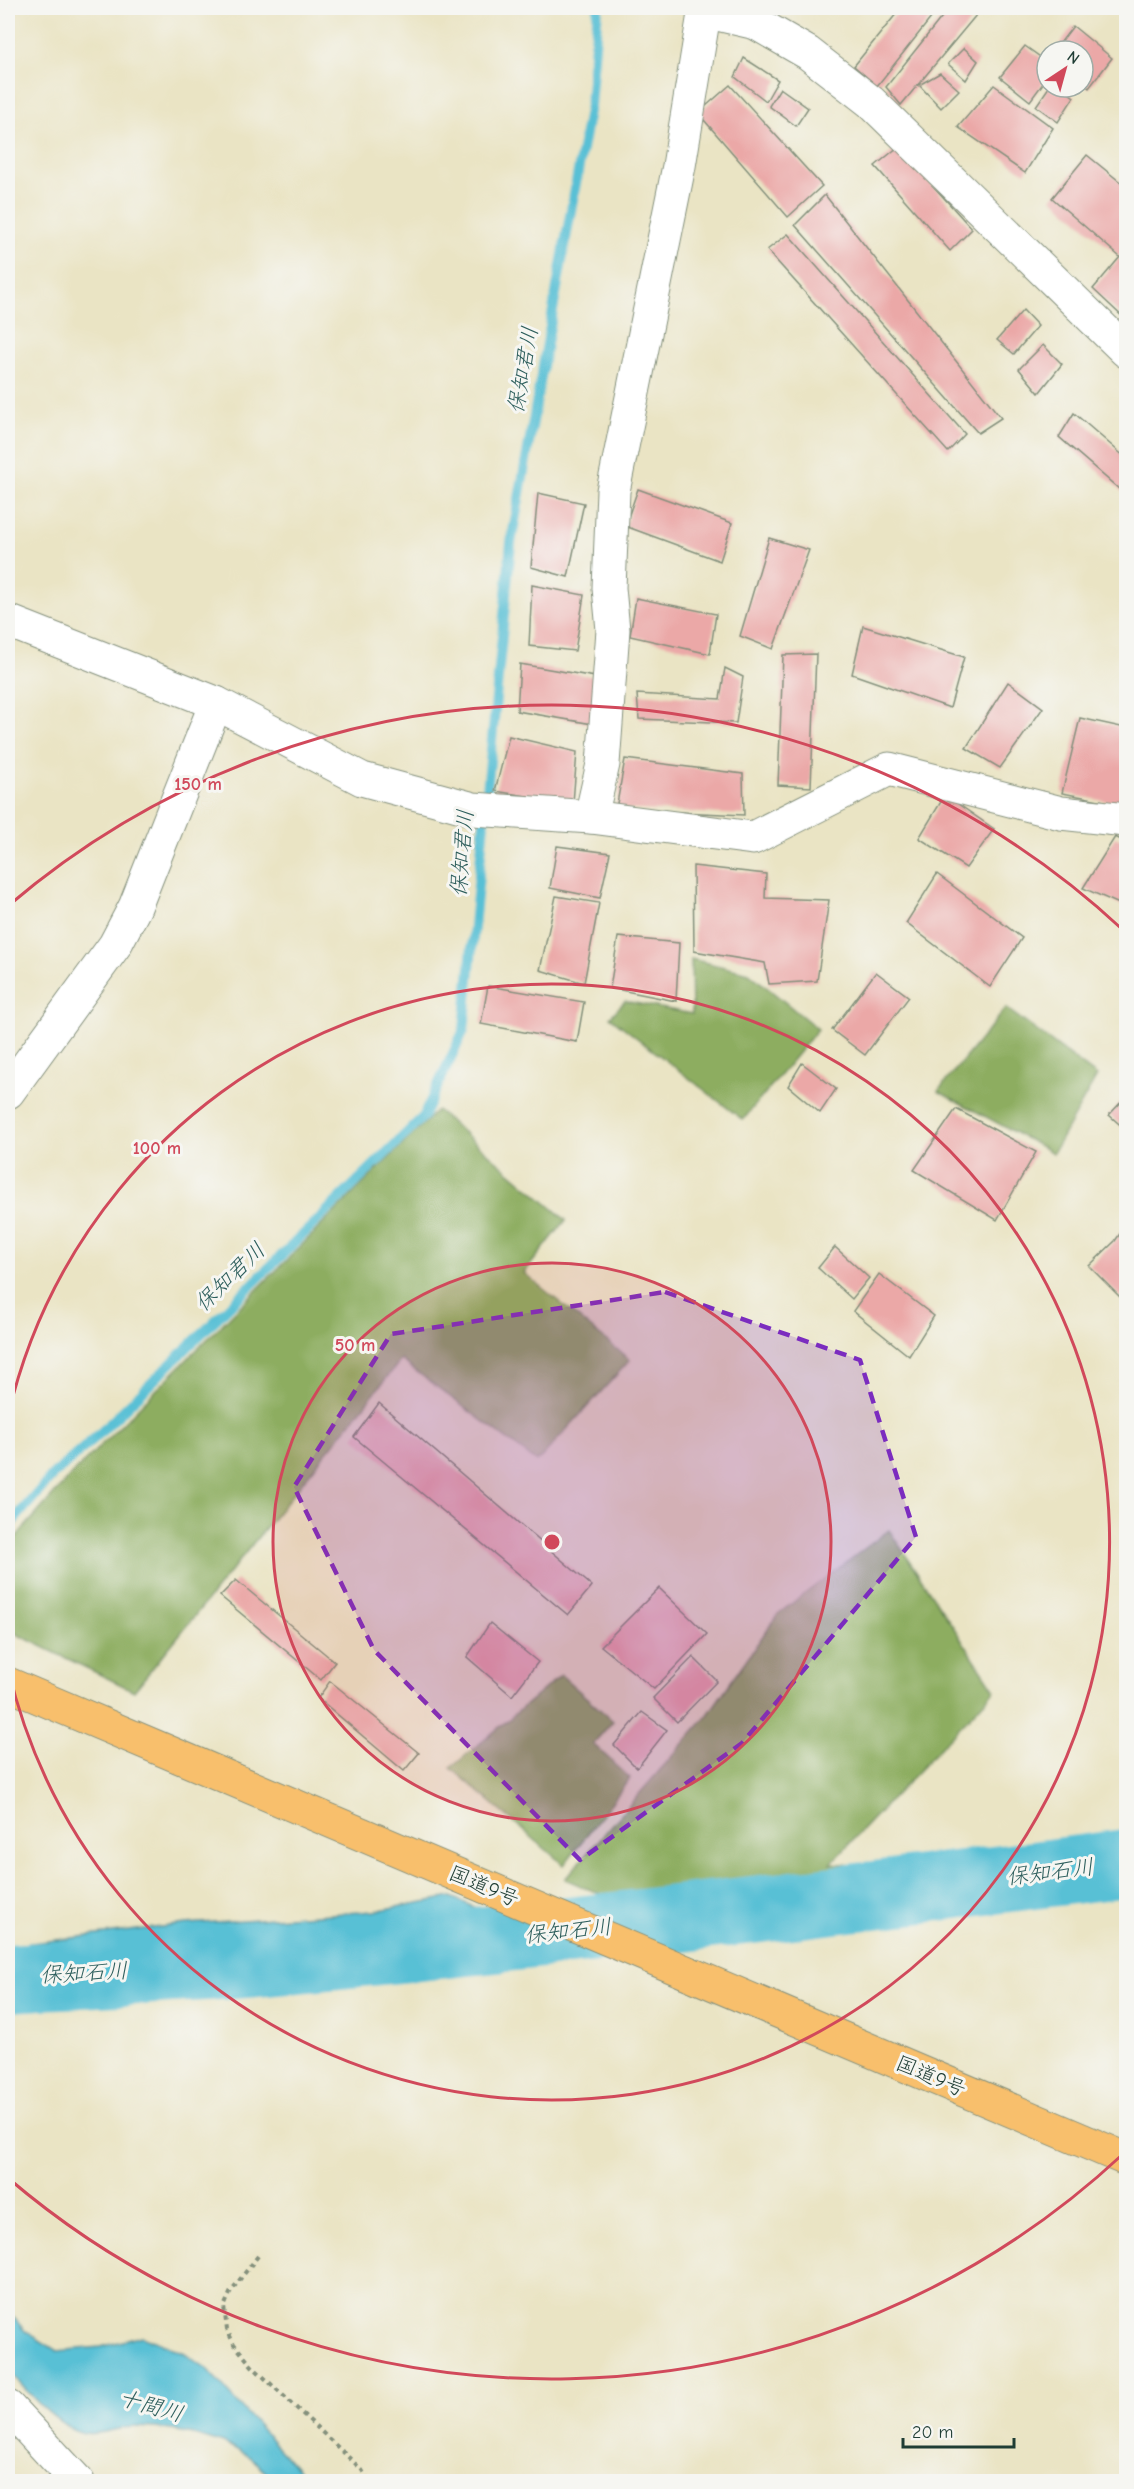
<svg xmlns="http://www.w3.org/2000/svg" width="1134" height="2489" font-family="'Comic Neue','Klee One',sans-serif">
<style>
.forest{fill:#8dad61;stroke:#56754a;stroke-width:1.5}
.water{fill:#58c0d5;stroke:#3c7e84;stroke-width:1.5}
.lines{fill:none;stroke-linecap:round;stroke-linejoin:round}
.stream{stroke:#58c0d5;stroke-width:10}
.river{stroke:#58c0d5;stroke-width:68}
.building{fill:#eba8a7}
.minor-casing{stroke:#84907c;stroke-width:35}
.highway-casing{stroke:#84907c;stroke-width:35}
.path{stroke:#84907c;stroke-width:4;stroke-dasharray:4.5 4.5;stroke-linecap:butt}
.minor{stroke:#fff;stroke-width:33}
.highway{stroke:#f8bf6c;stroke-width:33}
.marked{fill:#7b2cbf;fill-opacity:0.2;stroke:#7b2cbf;stroke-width:4.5;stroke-dasharray:12 8;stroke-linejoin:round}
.ring{fill:none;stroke:#d1495b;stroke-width:3}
.labels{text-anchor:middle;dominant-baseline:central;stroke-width:6;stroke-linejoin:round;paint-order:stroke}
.street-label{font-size:21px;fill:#1f3d34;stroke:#f6f6f2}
.water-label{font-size:22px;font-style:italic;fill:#2d5e5c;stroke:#f6f6f2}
.centre{fill:#d1495b;stroke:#f6f6f2;stroke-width:3}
.ring-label{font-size:18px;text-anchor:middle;font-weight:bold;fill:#d1495b;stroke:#f6f6f2;stroke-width:6;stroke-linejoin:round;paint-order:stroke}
</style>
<rect width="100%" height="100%" fill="#f6f6f2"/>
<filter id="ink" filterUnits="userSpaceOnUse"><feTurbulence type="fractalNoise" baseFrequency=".0167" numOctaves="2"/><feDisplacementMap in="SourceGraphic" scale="12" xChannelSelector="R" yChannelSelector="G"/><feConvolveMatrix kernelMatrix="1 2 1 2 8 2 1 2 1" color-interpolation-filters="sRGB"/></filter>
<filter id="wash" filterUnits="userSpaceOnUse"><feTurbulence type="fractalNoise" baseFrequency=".008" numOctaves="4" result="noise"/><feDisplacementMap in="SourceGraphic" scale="24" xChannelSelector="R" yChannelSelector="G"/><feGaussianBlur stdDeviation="1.35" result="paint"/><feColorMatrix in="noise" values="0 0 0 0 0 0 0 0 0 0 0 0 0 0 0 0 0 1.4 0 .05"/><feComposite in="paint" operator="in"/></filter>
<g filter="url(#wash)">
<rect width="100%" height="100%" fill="#eae4c4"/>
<g class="forest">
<path d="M691 959 749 973 818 1029 743 1120 610 1017 625 1001 692 1014Z"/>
<path d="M1006 1008 1097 1076 1053 1153 938 1091Z"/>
<path d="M437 1110 566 1220 524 1273 630 1360 537 1462 401 1360 134 1691 8 1630V1546L71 1475Z"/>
<path d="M889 1530 995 1690 831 1863 876 1867 854 1886 649 1915 565 1879 707 1716 778 1614Z"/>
<path d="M561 1675 613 1721 593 1744 630 1778 564 1865 451 1768Z"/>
</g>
<g class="water">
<path d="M451 1897 510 1923 8 1977V1946L186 1924 374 1911Z"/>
<path d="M8 2311 25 2331 57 2351 100 2347 142 2336 182 2352 208 2370 308 2481H273C247 2440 180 2428 134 2427 118 2427 99 2436 84 2433 56 2427 26 2390 8 2370Z"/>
</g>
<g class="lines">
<path class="stream" d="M8 1527 53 1475 97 1436 423 1117 464 1030 511 543 590 105 598 8"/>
<path class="river" d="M8 1978C90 1973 173 1970 256 1963 547 1936 837 1901 1126 1863"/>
</g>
<g id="blocks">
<g class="building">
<path d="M901 8H939L877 86 854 66Z"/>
<path d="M949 8H982L901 105 886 87Z"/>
<path d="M1073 26 1112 58 1089 88 1083 83V51H1054Z"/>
<path d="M1025 46 1047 62V78L1030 101 1000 77Z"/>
<path d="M964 48 978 61 966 80 948 64Z"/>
<path d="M744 58 778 80 766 101 735 77Z"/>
<path d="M940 73 959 90 941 108 919 85Z"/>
<path d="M730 85 822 186 788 217 698 113Z"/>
<path d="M994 85 1053 128 1025 173 958 127Z"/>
<path d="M1049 87H1061L1074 97 1058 122 1036 106Z"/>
<path d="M780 88 808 108 796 126 769 106Z"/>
<path d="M898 147 972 229 950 251 875 166Z"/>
<path d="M1087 155 1124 185 1126 183V320L1093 289 1120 257 1052 198Z"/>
<path d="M825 195 1001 418 978 433 795 225Z"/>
<path d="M788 234 965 434 948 452 767 250Z"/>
<path d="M1023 310 1038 326 1014 354 997 340Z"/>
<path d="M1043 345 1062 364 1039 393 1019 369Z"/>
<path d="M1074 413 1126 458V495L1059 437Z"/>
<path d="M638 489 732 523 720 561 625 526Z"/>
<path d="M538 493 584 503 568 577 531 567Z"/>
<path d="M769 538 809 550 773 649 740 636Z"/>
<path d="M532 585 584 595 575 651 529 646Z"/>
<path d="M636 598 716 614 710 654 630 636Z"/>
<path d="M863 626 964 657 950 708 852 674Z"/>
<path d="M816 654 811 787 778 785 783 655Z"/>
<path d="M520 664 595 677 593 724 517 711Z"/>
<path d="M725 668 743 677 736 723 639 719 637 694 720 699Z"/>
<path d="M1008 682 1043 708 1000 768 966 748Z"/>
<path d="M1080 718 1126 728V805L1062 793Z"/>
<path d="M509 736 577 752 573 803 495 791Z"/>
<path d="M625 759 743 774 744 815 616 809Z"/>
<path d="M945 795 994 829 966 868 919 838Z"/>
<path d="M1115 837 1126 842V907L1083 888Z"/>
<path d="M557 846 610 853 600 898 550 888Z"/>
<path d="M693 866 766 874 765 898 829 900 817 981 769 984 765 963 694 951Z"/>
<path d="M937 874 1022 938 990 987 906 923Z"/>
<path d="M556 896 599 903 584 983 540 970Z"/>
<path d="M618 937 679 943 676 1001 610 988Z"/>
<path d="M876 972 909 997 865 1055 832 1030Z"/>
<path d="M488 986 584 1002 577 1042 481 1024Z"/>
<path d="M802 1063 836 1089 820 1113 788 1086Z"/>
<path d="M1126 1097V1130L1109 1115Z"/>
<path d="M956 1109 1036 1152 997 1220 914 1170Z"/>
<path d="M1126 1225V1303L1089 1266 1115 1241Z"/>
<path d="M835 1247 869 1278 852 1299 818 1268Z"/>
<path d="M879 1274 934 1316 909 1356 853 1311Z"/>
<path d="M379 1403 592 1586 568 1615 354 1437Z"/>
<path d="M236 1580 335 1662 321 1680 220 1596Z"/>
<path d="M659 1588 707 1634 654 1689 601 1646Z"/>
<path d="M490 1623 538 1662 512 1696 467 1657Z"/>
<path d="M693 1657 717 1681 677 1722 653 1698Z"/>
<path d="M330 1681 419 1753 404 1771 318 1698Z"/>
<path d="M642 1712 667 1730 637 1768 614 1745Z"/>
</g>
</g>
</g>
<g filter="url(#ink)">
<use href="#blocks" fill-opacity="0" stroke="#84907c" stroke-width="1.5"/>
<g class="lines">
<defs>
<g id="minor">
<path d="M704 11 756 23 808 53 871 102 1126 351"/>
<path d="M8 621 216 703 362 779 473 809 591 817 753 838 889 769 1061 813 1126 820"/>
<path d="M591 817 603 764 613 630 609 588 613 491 679 166 705 8"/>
<path d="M8 1092 115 945 135 907 216 703"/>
<path d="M8 2407 78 2482"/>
</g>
<path id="highway" d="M8 1684 1126 2159"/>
</defs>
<use href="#minor" class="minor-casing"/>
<use href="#highway" class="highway-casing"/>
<path class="path" d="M258 2256 231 2291 224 2307 227 2330 234 2344 252 2366 362 2470 369 2482"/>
<use href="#minor" class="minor"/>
<use href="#highway" class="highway"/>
</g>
</g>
<path class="marked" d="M665 1292 860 1360 916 1537 742 1743 580 1860 374 1650 294 1487 391 1334Z"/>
<circle cx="552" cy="1542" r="279" fill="#d1495b" fill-opacity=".12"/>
<g class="ring">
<circle cx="552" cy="1542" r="279"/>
<path d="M8 1416A558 558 0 1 1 8 1668"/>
<path d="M1123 2154A837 837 0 0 1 8 2178M8 906A837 837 0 0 1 1123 930"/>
</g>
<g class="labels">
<g class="street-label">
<text transform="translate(484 1886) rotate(23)">国道9号</text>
<text transform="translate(931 2076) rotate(23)">国道9号</text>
</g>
<g class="water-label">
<text transform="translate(523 370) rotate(-80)">保知君川</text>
<text transform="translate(462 853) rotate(-85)">保知君川</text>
<text transform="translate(230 1277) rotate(-44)">保知君川</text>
<text transform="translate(1050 1872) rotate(-7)">保知石川</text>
<text transform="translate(568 1931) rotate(-6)">保知石川</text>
<text transform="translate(84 1973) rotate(-3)">保知石川</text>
<text transform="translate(151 2406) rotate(16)">十間川</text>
</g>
</g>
<circle cx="552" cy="1542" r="9" class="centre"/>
<g class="ring-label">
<text x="198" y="790">150 m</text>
<text x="157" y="1154">100 m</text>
<text x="355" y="1351">50 m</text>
</g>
<rect width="1134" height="2489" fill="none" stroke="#f6f6f2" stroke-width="30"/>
<g transform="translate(1065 69) rotate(36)"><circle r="28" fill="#f6f6f2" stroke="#a0aca6" stroke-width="1.5"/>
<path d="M0-4.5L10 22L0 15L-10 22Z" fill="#d1495b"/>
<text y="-9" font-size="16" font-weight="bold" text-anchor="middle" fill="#1f3d34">N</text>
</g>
<path d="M903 2438v9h111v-9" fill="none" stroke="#1f3d34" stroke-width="3"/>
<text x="912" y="2438" font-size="18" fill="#1f3d34" stroke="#f6f6f2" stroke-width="4.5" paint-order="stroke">20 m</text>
</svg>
